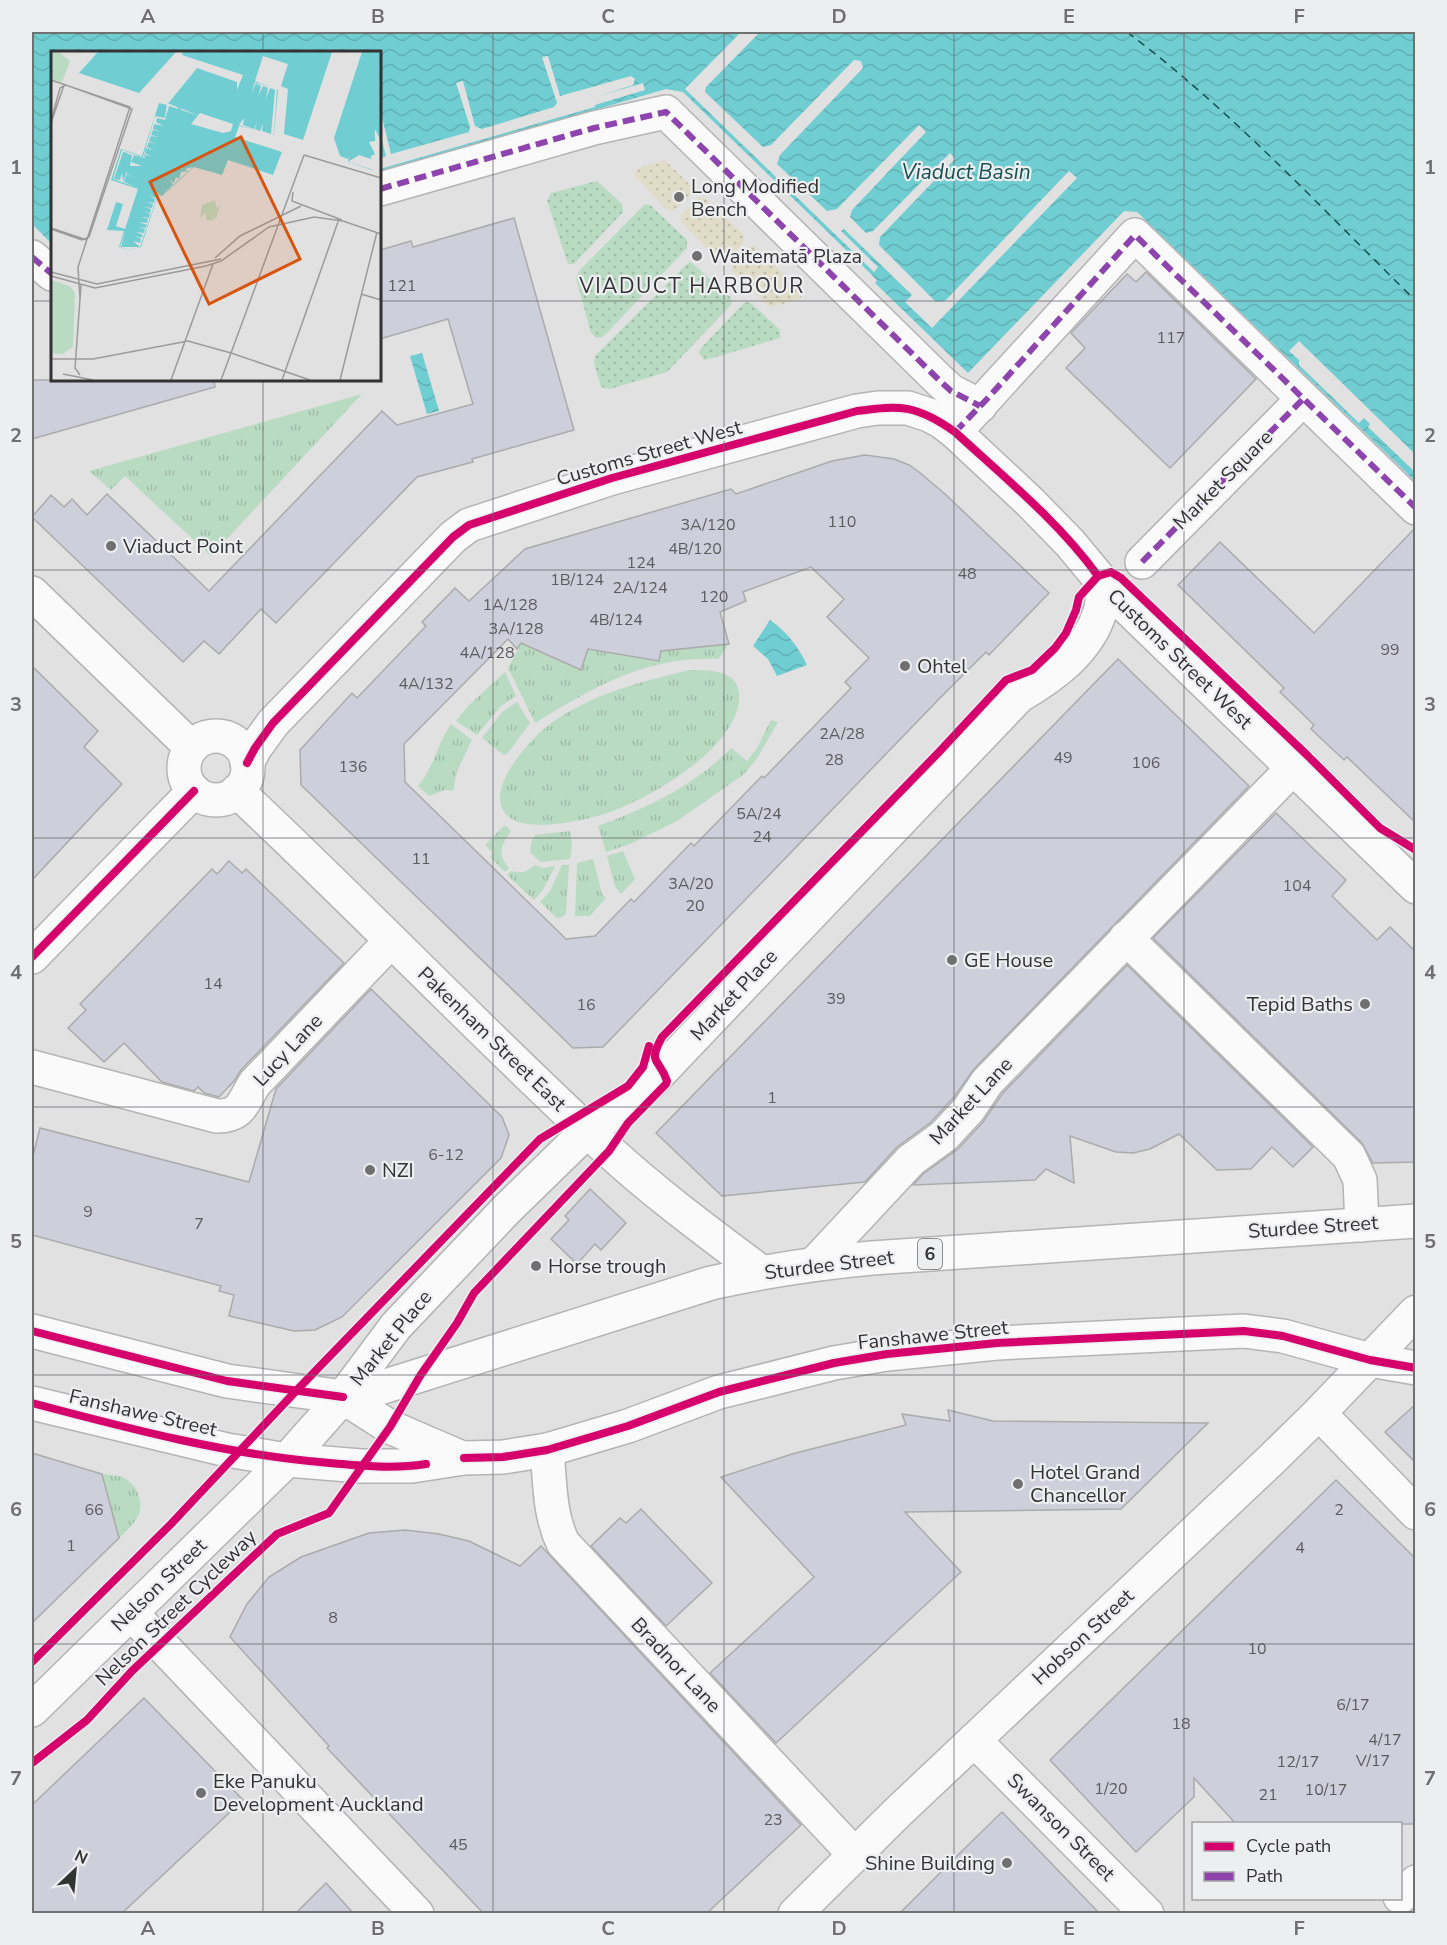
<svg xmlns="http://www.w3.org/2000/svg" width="1447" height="1945" font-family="'Nunito Sans',sans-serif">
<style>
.grass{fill:url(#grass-tufts)}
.sand{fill:url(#sand-dots)}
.park{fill:url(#park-dots)}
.water{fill:url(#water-waves)}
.pier{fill:#e1e1e2}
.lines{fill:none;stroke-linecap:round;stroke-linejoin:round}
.ferry{stroke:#185052;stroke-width:1.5;stroke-dasharray:8 6;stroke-linecap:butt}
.building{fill:#cdcfda;stroke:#ababac;stroke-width:1.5;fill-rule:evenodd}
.minor-casing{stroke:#b4b4b5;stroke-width:36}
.major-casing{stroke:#b4b4b5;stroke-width:36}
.minor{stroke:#fafafb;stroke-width:33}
.major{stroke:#fafafb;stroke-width:33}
.quiet{stroke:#8e44ad;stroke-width:6;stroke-dasharray:12 6;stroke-linecap:butt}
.cycleway-casing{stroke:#edeef0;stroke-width:11}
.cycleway{stroke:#d6006c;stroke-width:8}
.grid{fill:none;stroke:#707071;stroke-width:1.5;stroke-opacity:0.55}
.poi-dot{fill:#707071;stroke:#edeef0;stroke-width:2}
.labels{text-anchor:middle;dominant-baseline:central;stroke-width:4.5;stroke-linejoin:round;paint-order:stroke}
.number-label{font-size:16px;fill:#5b5c5f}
.shield{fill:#edeef0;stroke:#6b6b6c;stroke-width:1.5}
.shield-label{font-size:18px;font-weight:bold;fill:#333334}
.poi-label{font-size:20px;fill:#333334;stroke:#edeef0;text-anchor:start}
.street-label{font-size:20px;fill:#333334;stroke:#edeef0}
.water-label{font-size:21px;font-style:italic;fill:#185052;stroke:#edeef0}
.neighbourhood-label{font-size:21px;letter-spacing:1.5px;fill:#333334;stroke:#edeef0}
.inset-river{fill:none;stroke:#70cdd1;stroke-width:3}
.inset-road{fill:none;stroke:#9b9b9c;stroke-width:1.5}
.view{fill:#d65510;fill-opacity:0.15;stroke:#d65510;stroke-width:3}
.inset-edge{fill:none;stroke:#333334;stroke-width:3}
.neatline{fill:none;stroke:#707071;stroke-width:2}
.grid-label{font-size:20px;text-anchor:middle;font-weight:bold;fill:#707071}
</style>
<defs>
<pattern id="grass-tufts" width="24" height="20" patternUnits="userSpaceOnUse" patternTransform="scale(1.5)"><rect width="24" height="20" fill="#b9dbc2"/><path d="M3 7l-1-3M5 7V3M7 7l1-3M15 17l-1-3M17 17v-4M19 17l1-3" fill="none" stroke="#a0bca7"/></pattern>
<pattern id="sand-dots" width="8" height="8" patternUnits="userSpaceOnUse" patternTransform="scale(1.5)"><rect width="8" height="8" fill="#e1dcc8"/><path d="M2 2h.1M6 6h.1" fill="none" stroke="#c2bdac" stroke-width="1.8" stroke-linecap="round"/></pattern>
<pattern id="park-dots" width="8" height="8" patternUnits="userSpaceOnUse" patternTransform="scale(1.5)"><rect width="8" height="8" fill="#b9dbc2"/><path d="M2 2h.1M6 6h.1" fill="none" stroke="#a0bca7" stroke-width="1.8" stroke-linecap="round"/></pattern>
<pattern id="water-waves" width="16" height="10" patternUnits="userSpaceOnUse" patternTransform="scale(1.5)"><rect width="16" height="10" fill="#70cdd1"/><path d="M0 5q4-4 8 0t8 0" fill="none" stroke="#61b0b4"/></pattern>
</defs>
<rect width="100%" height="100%" fill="#e1e1e2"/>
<g class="grass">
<path d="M362 394 211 556 125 476 111 490 89 471Z"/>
<path d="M529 629 545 654 581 670 590 643 659 660 661 651 729 644 718 659C645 656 595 687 535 723L508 668Z"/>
<path d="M690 670C707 670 736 669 739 692 744 744 653 797 610 812 588 820 533 832 512 819 478 798 525 745 544 729 585 695 640 682 690 670Z"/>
<path d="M505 672 516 696 501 706 477 735 456 721 468 706Z"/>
<path d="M517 702 530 723 508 753 504 755 482 738 503 711Z"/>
<path d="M771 720 778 722 756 760 743 775 677 821 630 844 606 852 598 826C647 808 694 786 731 748L747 761 757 748Z"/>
<path d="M451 724 472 740 457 771 453 791 445 790 429 796 418 786C434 768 437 744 451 724Z"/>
<path d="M505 825 511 831C502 844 496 854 509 868L505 872 490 857 493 853 485 845Z"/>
<path d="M570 831 572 844 570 859 541 862 530 853 531 843 535 835Z"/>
<path d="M623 851 635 879 621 894 615 887 607 856Z"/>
<path d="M593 859 602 894 606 898 590 916H575L577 863Z"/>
<path d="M535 865 543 868 555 866 543 890 534 900 507 875 511 871C522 874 527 872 535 865Z"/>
<path d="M562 865H569L566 914 562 917 557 918 540 902 550 891Z"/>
<path d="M103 1474C109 1475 116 1475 122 1477 129 1480 136 1486 138 1494 146 1514 133 1525 119 1538Z"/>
</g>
<g class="sand">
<path d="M665 160 693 188 691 194 673 211 666 209 635 176 634 173 638 168Z"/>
<path d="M699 197 705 198 744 235 743 243 727 259 717 258 681 222V216Z"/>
<path d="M754 246 801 290V297L798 300 770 307 732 271V265L749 247Z"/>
</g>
<g class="park">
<path d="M597 181 622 204 623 212 574 264H568L547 201 551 193Z"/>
<path d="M645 204 650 205 687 240V248L608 332 602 337 596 338 591 333 576 278 579 271Z"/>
<path d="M690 261 730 297 732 302 730 306 667 372 610 389 601 387 594 363 595 356Z"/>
<path d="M748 302 752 304 778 328 780 332V338L709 359 704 360 699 353 702 347 744 303Z"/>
</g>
<g class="water">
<path d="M32 32H1415V481L1137 212 1124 211 968 373 875 283 877 281 871 274 683 92 666 89 380 173V52H52V244L32 224Z"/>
<path d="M422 353 439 411 427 414 410 356Z"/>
<path d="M770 620C787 632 798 646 807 665L777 676 768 659 753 646Z"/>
</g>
<g class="pier">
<path d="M741 32H760L706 87 705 92 763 147 771 145 854 60 861 61 863 68 780 155 777 164 827 211 837 209 919 125 926 132 852 210 850 217 866 233 873 231 950 153 955 159 880 237 879 245 936 302 945 301 1069 171 1077 178 932 328 905 302 912 295 844 229 841 231 878 267 874 272 685 89Z"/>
<path d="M548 56 560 96 631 76 635 79 633 85 599 96 643 83 645 90 595 105V107L380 169V158L386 156 380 133V109L391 154 469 132 470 127 456 83 463 81 475 126 482 129 554 107 557 103 542 57Z"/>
<path d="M1299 341 1415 454V472L1368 427 1370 424 1364 418 1359 423 1299 365V360L1289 351Z"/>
</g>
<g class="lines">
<path class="ferry" d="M1127 32C1232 111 1322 209 1416 301"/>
</g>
<g class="building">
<path d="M514 218 574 430 472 459 473 462 417 477 276 623 261 609 219 654 204 641 183 662 32 517 51 495 64 507 72 499 87 515 107 494 209 591 382 411 397 425 473 404 448 319 380 339V250L411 241 413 247Z"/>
<path d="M1146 272 1256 379 1170 468 1066 368 1085 348 1071 333 1127 274 1136 282Z"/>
<path d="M32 380H214L215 387 32 439Z"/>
<path d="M865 455 894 459 909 465 919 472 945 494 1049 593 989 655 986 652 940 698 603 1047 573 1048 301 785 300 750 352 693 357 698 426 626 422 622 455 588 469 601 525 549 731 489 736 494 832 461ZM811 567 844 599 827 617 869 658 845 682 851 688 764 778 762 776 694 846 691 843 634 902 631 899 595 936 566 939 405 782 404 744 508 639 517 649 521 643 581 670 588 649 659 661 661 651 729 644 720 612 746 601 743 592Z"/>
<path d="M1416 527V823L1347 757 1344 760 1311 729 1314 725 1280 692 1284 688 1178 585 1220 542 1314 633Z"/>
<path d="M1118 659 1249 786 974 1069 954 1097 931 1122 897 1147 865 1182 722 1196 656 1133Z"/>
<path d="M32 666 98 731 84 747 122 784 32 880Z"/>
<path d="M1276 813 1346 880 1332 896 1377 940 1390 927 1416 952V1162L1373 1163 1362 1143 1153 938Z"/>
<path d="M229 861 242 873 246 869 344 963 241 1070 234 1081 219 1097 204 1093 198 1087 194 1091 162 1082 124 1043 104 1062 68 1028 86 1010 80 1004 212 869 217 874Z"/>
<path d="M1127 965 1313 1147 1293 1167 1272 1147 1251 1169 1217 1170 1179 1134 1150 1149 1133 1153 1116 1152 1070 1136 1074 1183 1046 1169 1035 1180 913 1185 923 1174 958 1149 983 1122 1002 1094Z"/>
<path d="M371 989 502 1117 509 1135 501 1158 342 1317 315 1330 294 1331 229 1316 234 1295 219 1291 221 1286 32 1235V1160L40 1128 249 1182 276 1089Z"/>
<path d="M590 1189 626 1223 601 1250 595 1244 577 1264 551 1239 569 1220 565 1216Z"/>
<path d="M1416 1404V1463L1385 1432Z"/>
<path d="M948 1410 993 1421 1208 1423 1121 1509 905 1512 961 1572 776 1743 710 1673 814 1577 721 1477 792 1454 906 1425 902 1414 950 1421Z"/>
<path d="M32 1453 102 1474 119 1538 32 1623Z"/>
<path d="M1336 1480 1416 1559V1824H1236L1194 1778V1797L1136 1852 1050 1760Z"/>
<path d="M641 1509 712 1583 666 1626 591 1546 620 1518 626 1523Z"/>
<path d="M405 1530 439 1534 469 1541 520 1566 541 1546 801 1825 706 1914H484L327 1748 329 1746 230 1637 247 1604 269 1577 301 1557 369 1533Z"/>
<path d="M144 1698 243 1800 121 1914H32V1805Z"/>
<path d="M1002 1812 1100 1914H899L961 1852Z"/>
<path d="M326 1883 354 1914H295Z"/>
</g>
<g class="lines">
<defs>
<g id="minor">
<path d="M380 189 594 128 666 112 940 381 951 391 980 406"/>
<path d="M32 257 52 274"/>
<path d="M964 422 1135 235 1416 508"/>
<path d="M1142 562 1303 399"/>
<path d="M32 593 191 747"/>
<circle cx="216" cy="768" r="32"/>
<path d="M247 763 255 748 273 723 453 537 469 525 612 478 857 411 878 408H908L929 415 942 422 955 432 1029 501 1070 543 1109 590 1416 887"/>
<path d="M237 791C363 909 482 1034 608 1150 656 1194 709 1233 761 1272"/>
<path d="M1126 938 1349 1156 1360 1180 1362 1225"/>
<path d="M32 957 194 791"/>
<path d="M32 1067 217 1116C243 1116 243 1101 255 1083L390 942"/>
<path d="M815 1263 911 1160 944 1136 969 1109 987 1082 1293 768"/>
<path d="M343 1397 396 1326 506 1210 587 1131 628 1103 650 1083 1019 696C1053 676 1088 651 1100 612 1103 603 1102 593 1103 584"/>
<path d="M1319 1413 1416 1513"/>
<path d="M547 1450C550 1482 549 1514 563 1543L855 1855"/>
<path d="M131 1613 417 1914"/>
<path d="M974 1740 1147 1914"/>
<path d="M1400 1897 1416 1882"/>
</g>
<g id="major">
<path d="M32 1331 227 1381 343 1397 390 1427 462 1458"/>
<path d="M343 1397 367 1392 711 1283C765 1271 817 1263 872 1258L1416 1221"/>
<path d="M32 1403 227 1450 287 1460 361 1466H412L464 1458 503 1457 547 1450 628 1426 719 1392 834 1363 887 1354 997 1343 1244 1331 1283 1336 1370 1360 1416 1368"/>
<path d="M32 1710 287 1460 343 1397"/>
<path d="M795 1914 898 1812 1271 1460 1319 1413 1416 1312"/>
</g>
</defs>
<use href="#minor" class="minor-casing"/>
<use href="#major" class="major-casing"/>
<use href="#minor" class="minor"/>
<use href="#major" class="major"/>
<g class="quiet">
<path d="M380 189 594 128 666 112 940 381 951 391 980 406"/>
<path d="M32 257 52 274"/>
<path d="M955 432 987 399 1135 235 1416 508"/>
<path d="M1142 562 1303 399"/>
</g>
<defs>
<g id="cycleway">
<path d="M247 763 255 748 273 723 453 537 469 525 612 478 857 411C901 405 917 405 955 432 1004 477 1059 522 1098 576"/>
<path d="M32 957 194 791"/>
<path d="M32 1331 227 1381 343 1397"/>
<path d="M32 1403C130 1429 229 1455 330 1463 362 1466 394 1469 426 1464"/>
<path d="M464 1458 503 1457 547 1450 628 1426 719 1392 834 1363 887 1354 997 1343 1244 1331 1283 1336 1370 1360 1416 1368"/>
<path d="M32 1662 171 1524 295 1392 540 1139 628 1086 643 1067 649 1046"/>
<path d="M32 1763 87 1720 132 1671 277 1534 329 1513 390 1427 420 1376 457 1323 474 1293 609 1151 628 1123 666 1084 667 1081C659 1057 647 1065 662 1037L939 752 1006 680 1032 670 1055 648 1066 633 1076 610 1079 597 1098 576 1111 572 1121 578 1307 755 1380 828 1416 850"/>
</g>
</defs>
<use href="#cycleway" class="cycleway-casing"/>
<use href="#cycleway" class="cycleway"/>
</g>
<path class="grid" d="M263 32V52M493 32V1914M724 32V1914M954 32V1914M1184 32V1914M32 301H52M380 301H1416M263 380V1914M32 570H1416M32 838H1416M32 1107H1416M32 1375H1416M32 1644H1416"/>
<g class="poi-dot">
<circle cx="679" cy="197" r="6"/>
<circle cx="697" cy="256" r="6"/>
<circle cx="111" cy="546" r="6"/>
<circle cx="905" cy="666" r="6"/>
<circle cx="952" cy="960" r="6"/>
<circle cx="1365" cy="1004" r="6"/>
<circle cx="370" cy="1170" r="6"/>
<circle cx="536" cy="1266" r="6"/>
<circle cx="1018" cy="1484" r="6"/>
<circle cx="201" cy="1793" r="6"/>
<circle cx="1007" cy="1863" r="6"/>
</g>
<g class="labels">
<g class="number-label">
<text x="402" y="286">121</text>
<text x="1171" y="338">117</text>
<text x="842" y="522">110</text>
<text x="708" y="525">3A/120</text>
<text x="695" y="549">4B/120</text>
<text x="641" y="563">124</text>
<text x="967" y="574">48</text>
<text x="577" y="580">1B/124</text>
<text x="640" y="588">2A/124</text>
<text x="714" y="597">120</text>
<text x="510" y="605">1A/128</text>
<text x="616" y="620">4B/124</text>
<text x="516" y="629">3A/128</text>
<text x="1390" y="650">99</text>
<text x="487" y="653">4A/128</text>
<text x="426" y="684">4A/132</text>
<text x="842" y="734">2A/28</text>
<text x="1063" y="758">49</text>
<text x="834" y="760">28</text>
<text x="1146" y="763">106</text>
<text x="353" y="767">136</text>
<text x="759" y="814">5A/24</text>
<text x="762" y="837">24</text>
<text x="421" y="859">11</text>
<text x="691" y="884">3A/20</text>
<text x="1297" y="886">104</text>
<text x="695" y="906">20</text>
<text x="213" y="984">14</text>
<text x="836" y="999">39</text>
<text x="586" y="1005">16</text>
<text x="772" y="1098">1</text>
<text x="446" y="1155">6-12</text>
<text x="88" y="1212">9</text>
<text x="199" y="1224">7</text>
<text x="94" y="1510">66</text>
<text x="1339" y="1510">2</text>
<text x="71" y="1546">1</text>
<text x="1300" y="1548">4</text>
<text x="333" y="1618">8</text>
<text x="1257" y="1649">10</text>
<text x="1353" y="1705">6/17</text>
<text x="1181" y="1724">18</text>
<text x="1385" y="1740">4/17</text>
<text x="1373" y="1761">V/17</text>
<text x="1298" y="1762">12/17</text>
<text x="1111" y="1789">1/20</text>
<text x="1326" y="1790">10/17</text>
<text x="1268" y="1795">21</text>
<text x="773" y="1820">23</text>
<text x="458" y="1845">45</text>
</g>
<rect class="shield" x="918" y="1239" width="24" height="30" rx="4.5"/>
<g class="shield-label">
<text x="930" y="1254">6</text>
</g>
<g class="poi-label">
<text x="691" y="186">Long Modified<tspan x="691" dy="23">Bench</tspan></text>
<text x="709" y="256">Waitematā Plaza</text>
<text x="123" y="546">Viaduct Point</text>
<text x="917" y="666">Ohtel</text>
<text x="964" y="960">GE House</text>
<text x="1353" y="1004" text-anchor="end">Tepid Baths</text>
<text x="382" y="1170">NZI</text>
<text x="548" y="1266">Horse trough</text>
<text x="1030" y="1472">Hotel Grand<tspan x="1030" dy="23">Chancellor</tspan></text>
<text x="213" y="1781">Eke Panuku<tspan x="213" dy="23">Development Auckland</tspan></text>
<text x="995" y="1863" text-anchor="end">Shine Building</text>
</g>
<g class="street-label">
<text transform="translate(649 453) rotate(-16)">Customs Street West</text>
<text transform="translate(1223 480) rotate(-45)">Market Square</text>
<text transform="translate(1180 659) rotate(44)">Customs Street West</text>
<text transform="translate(734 995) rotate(-47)">Market Place</text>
<text transform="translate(492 1039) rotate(44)">Pakenham Street East</text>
<text transform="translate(288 1050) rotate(-47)">Lucy Lane</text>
<text transform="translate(971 1101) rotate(-47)">Market Lane</text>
<text transform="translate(1313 1227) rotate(-4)">Sturdee Street</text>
<text transform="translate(829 1265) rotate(-7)">Sturdee Street</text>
<text transform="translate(933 1335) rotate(-6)">Fanshawe Street</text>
<text transform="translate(391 1338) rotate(-51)">Market Place</text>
<text transform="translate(143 1413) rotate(13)">Fanshawe Street</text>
<text transform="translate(159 1585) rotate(-44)">Nelson Street</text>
<text transform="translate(176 1608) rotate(-44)">Nelson Street Cycleway</text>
<text transform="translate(1083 1637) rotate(-43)">Hobson Street</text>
<text transform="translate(676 1665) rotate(47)">Bradnor Lane</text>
<text transform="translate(1061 1827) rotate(45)">Swanson Street</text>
</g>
<g class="water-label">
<text x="966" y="172">Viaduct Basin</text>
</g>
<g class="neighbourhood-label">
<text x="692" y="286">VIADUCT HARBOUR</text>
</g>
</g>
<g transform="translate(51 51)">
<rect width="330" height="330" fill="#e1e1e2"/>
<path d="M164 149 166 158 170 152 165 168 160 165 164 170 156 169 154 162 149 167 151 154Z" fill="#b9dbc2"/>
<path d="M0 1H8L19 10 11 31 0 28ZM0 229 19 235 24 242 22 296 12 303 0 302Z" fill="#b9dbc2"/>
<path d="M2 250 21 251 19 282 0 281Z" fill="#b9dbc2"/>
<path d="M47 1H125L88 42 28 22ZM132 1H281L252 89 233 83 237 38 230 35 237 13 212 5 204 30 227 39 223 84 188 75 184 86 231 101 222 124 177 109 171 124 143 116 111 145 107 144 90 196 77 199 68 196 73 180 56 179 65 151 72 153 65 175 74 178 87 138 60 129 70 98 91 105 108 52 116 54 146 17 186 31V39L192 24 131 4ZM149 62 182 73 180 80 172 82 140 73ZM311 1H330V90L324 78 323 90 318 91 324 103 320 105 321 119 297 111 298 104 297 108 289 105 283 87Z" fill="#70cdd1" fill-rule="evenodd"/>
<path d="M204 31 226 38 223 82 221 85 188 74 193 67 192 74 203 78 206 71 204 78 209 80 212 73 211 80 220 83 224 39 219 37 215 48 217 37 212 35 207 45 210 35 205 32 200 43ZM116 52 149 65 118 55 114 69 106 67 105 71 112 75 103 73 102 78 110 81 102 79 100 84 108 86 100 85 98 90 105 93 98 91 96 96 103 99 95 97 94 102 101 106 93 103 94 107 83 104 80 111 91 115H79L81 104 77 103 75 110 77 102 72 101 63 128 69 129 71 122 72 131 76 120V124L90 128 75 124 73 131 88 137 62 128 71 99 92 106 104 65 114 67ZM308 104 320 108 323 119 297 111ZM142 116 111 144 107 143 89 196 77 199 69 196 74 180 70 196H89L82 190 89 192 90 188 84 185 90 187 92 184 85 181 93 182 94 178 87 176 94 177 96 174 88 171 96 172 97 168 90 166 98 167 99 163 92 160 99 162 100 158 93 156 101 157 102 153 95 151 103 152 104 148 97 144 104 147 106 142 111 144 117 138 113 133 117 138 122 133 118 128 123 132 125 126 128 128 130 121 137 120 134 118Z" fill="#e1e1e2"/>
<path class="inset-river" d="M205 1 191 45 181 47 149 40 129 56 121 78 125 89 136 98 167 97 213 111 222 102M330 5 324 24 330 28M320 72 323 90M295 94 293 85 315 65M297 94 306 93 325 51M319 97 314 90 330 40"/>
<path class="inset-road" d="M0 29 79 56M0 70 9 37 15 34 81 58 38 186 31 189 0 178M0 72 13 34M253 104 330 127M242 141 241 150 291 169M0 177 36 189M164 207 189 185 250 155M0 221 46 233 170 208M0 225 44 237 155 215 170 210 218 176 263 166 292 170 330 183M310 243 330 249M29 248 27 216 79 56M180 302 259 329M0 308H42L137 290 180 302M12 323 42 329M29 324 24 317 30 234M120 329 162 213M170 329 253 104M231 329 288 168M289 329 326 181"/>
<path class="view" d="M190 86 249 208 158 253 99 131Z"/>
<rect width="330" height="330" class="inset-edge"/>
</g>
<rect width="1447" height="1945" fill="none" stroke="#edeef0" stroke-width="66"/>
<rect x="1192" y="1822" width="210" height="78" fill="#edeef0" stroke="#a3a3a5" stroke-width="1.5"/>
<rect x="1204" y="1842" width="30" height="9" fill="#d6006c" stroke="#a3a3a5" stroke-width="1.5"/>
<text x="1246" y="1852" font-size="18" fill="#333334">Cycle path</text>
<rect x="1204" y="1872" width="30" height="9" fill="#8e44ad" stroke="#a3a3a5" stroke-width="1.5"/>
<text x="1246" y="1882" font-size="18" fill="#333334">Path</text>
<g transform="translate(75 1870) rotate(26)" stroke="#edeef0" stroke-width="4.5" paint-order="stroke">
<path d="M0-4.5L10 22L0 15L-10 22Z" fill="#333334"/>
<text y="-9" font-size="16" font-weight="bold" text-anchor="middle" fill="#333334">N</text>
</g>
<rect x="33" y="33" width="1381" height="1879" class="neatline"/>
<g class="grid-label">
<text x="148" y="23">A</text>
<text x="378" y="23">B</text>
<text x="608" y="23">C</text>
<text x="839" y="23">D</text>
<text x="1069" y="23">E</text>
<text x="1299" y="23">F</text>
<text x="16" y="174">1</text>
<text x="1430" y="174">1</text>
<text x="16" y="442">2</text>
<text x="1430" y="442">2</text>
<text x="16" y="711">3</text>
<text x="1430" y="711">3</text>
<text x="16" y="979">4</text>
<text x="1430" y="979">4</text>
<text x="16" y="1248">5</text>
<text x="1430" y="1248">5</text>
<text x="16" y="1516">6</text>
<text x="1430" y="1516">6</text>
<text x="16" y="1785">7</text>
<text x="1430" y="1785">7</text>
<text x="148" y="1935">A</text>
<text x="378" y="1935">B</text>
<text x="608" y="1935">C</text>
<text x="839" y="1935">D</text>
<text x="1069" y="1935">E</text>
<text x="1299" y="1935">F</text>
</g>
</svg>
